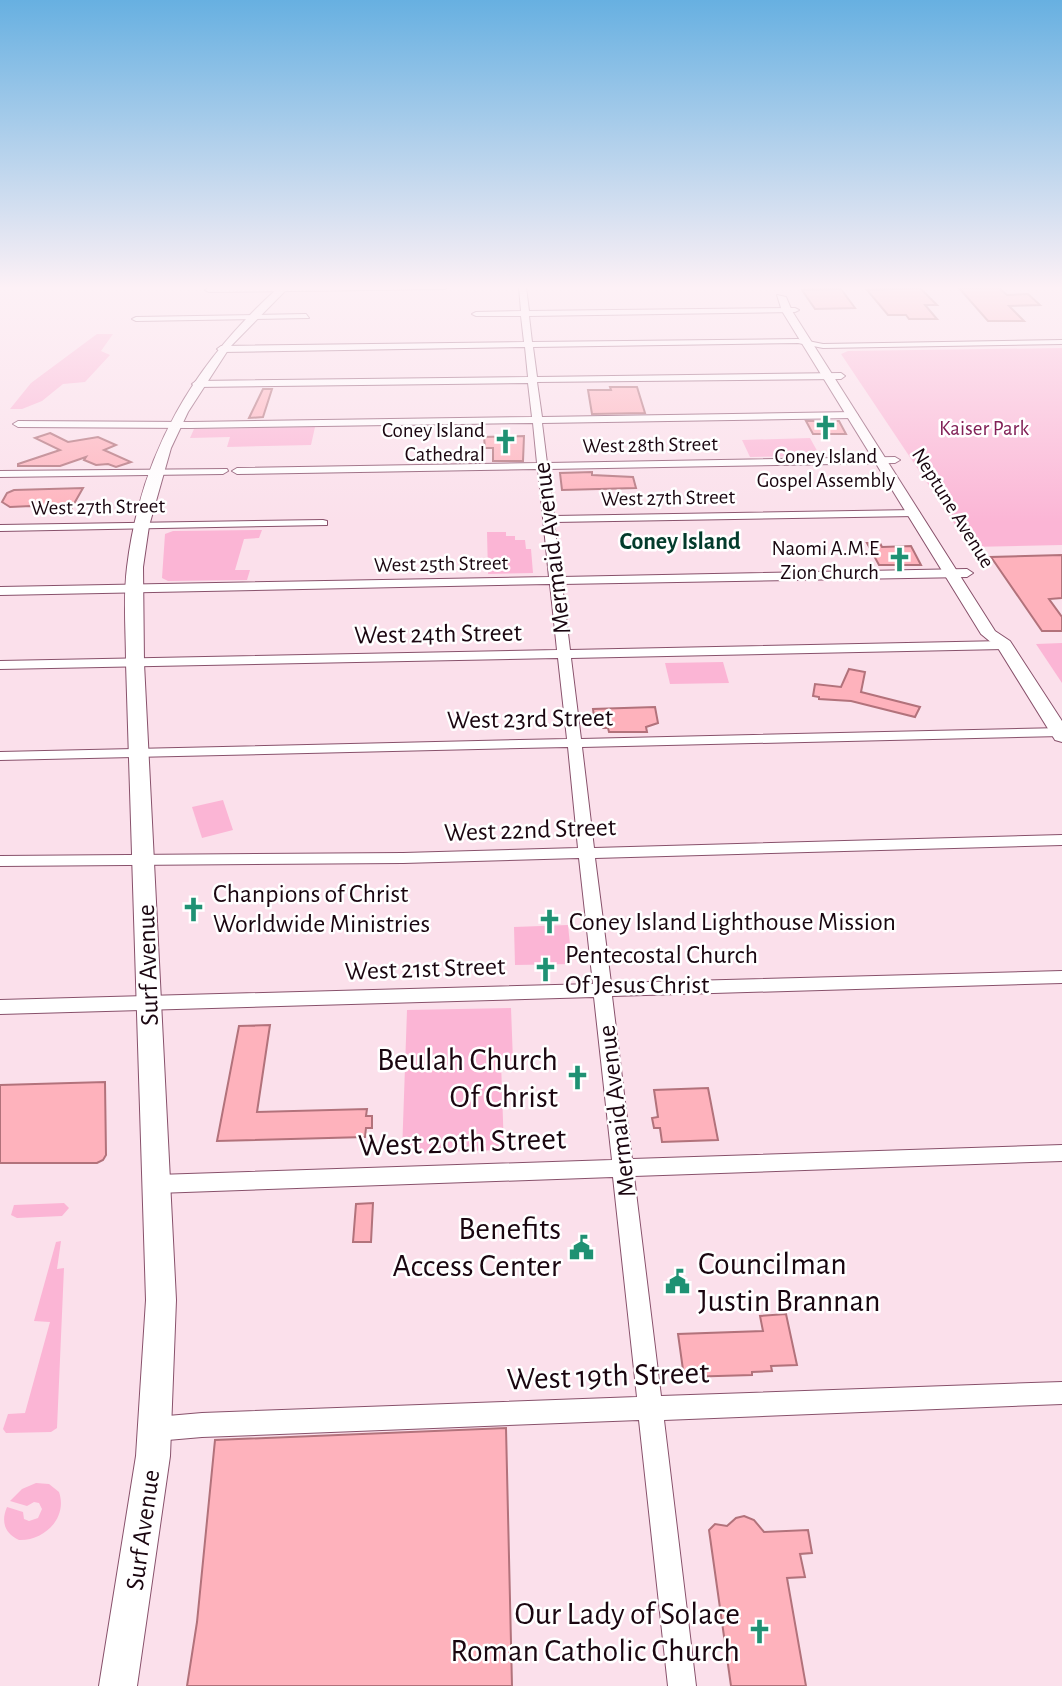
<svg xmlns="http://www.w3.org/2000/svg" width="1062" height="1686" font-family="'Alegreya Sans',sans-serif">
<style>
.green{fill:#fbb5d5}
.building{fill:#feb2bc;stroke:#b2727b;stroke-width:2}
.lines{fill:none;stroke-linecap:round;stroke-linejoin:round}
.minor-casing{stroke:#88516b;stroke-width:2}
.major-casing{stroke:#88516b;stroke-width:2}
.minor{fill:#fff;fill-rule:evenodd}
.major{fill:#fff;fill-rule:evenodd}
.labels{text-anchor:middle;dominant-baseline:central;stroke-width:5;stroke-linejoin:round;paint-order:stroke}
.far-park-label{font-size:21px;fill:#822157;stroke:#fff}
.far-poi-label{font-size:21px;fill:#1a0610;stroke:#fff;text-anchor:end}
.far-street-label{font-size:21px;fill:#1a0610;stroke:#fff}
.far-quarter-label{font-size:24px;font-weight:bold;fill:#033b2c;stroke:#fff}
.street-label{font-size:26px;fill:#1a0610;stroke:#fff}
.poi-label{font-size:26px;fill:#1a0610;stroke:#fff;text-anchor:start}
.near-poi-label{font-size:32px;fill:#1a0610;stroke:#fff;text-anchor:end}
.near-street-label{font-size:32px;fill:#1a0610;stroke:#fff}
</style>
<rect width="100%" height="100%" fill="#fbe0eb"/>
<g class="green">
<path d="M97 334H113L101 351 110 355 85 382 63 384 42 401 22 409H10L31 383Z"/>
<path d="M1062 348V545L970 547 841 354 848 351Z"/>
<path d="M315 427 311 445 227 447 230 437 190 438 194 429Z"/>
<path d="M810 438 820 456 750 457 742 440Z"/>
<path d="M262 530 259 538 244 539 235 570H250L247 580 168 581 162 578 165 534 173 531Z"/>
<path d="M487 532H506V536H515V540H525L526 549H531L533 573 488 574Z"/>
<path d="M1062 643V683L1036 644Z"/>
<path d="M723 662 729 683 670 684 665 663Z"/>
<path d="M223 800 233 830 202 838 192 807Z"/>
<path d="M568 925 572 964 515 965 514 927Z"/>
<path d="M511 1008 513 1061 501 1062 504 1150 402 1153 407 1010Z"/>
<path d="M64 1203 69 1208 62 1216 17 1218 11 1215 14 1205Z"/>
<path d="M61 1241 57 1269 64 1268 57 1428 51 1432 6 1433 3 1429 8 1414 25 1413 50 1322 34 1321 56 1242Z"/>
<path d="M36 1483 49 1484 59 1492C68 1518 44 1541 19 1540 4 1533 1 1521 7 1507L23 1512 24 1519 29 1521 38 1518 42 1509 39 1503 34 1502 27 1506 10 1501 22 1489Z"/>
</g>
<g class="building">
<path d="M998 287 1007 295 1028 294 1040 305 1009 306 1024 321H988L959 288Z"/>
<path d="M920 288 937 305H925L937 319H909L906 315H888L867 290Z"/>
<path d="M841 289 855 308 815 309 802 290Z"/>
<path d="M610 387H637L645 413 592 414 588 390H611Z"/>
<path d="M263 389H272L263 417 249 418Z"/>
<path d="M806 421H839L846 434H813Z"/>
<path d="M50 433 68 442 98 437 116 445 104 450 131 462 116 467 108 464 96 465 84 460 86 457 60 466H18V464L60 450 35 438Z"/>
<path d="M524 436 523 461H493V448H485L484 437Z"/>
<path d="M592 472V475L633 477 636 488 562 490 560 473Z"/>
<path d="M83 488 71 509H36L31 506 10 507 2 502 7 493 14 490Z"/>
<path d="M867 543H880L882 547 911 546 921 565H879Z"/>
<path d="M1062 555V598L1049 599 1062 617V631H1042L991 557Z"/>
<path d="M849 669 865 672 861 692 920 707 915 717 851 701 819 699V697L813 696 815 684 841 687Z"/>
<path d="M655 707 658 723 646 727 647 732H609L608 728H603L602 724 595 725 593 709Z"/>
<path d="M270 1025 257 1112 367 1109 366 1116H372V1128H366L365 1137 217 1141 239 1026Z"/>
<path d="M105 1082 106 1155 103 1160 97 1163H0V1085Z"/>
<path d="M708 1088 718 1140 662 1142 660 1128H654L652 1118 658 1117 654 1090Z"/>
<path d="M373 1203 371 1242H353L356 1204Z"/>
<path d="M786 1314 797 1365 771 1366 772 1371 752 1372V1375L684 1377 678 1334 763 1331 760 1316Z"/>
<path d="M506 1428 512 1686H187L197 1622 215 1440Z"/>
<path d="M744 1516 754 1520 764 1532 808 1530 812 1553 800 1554 805 1577 787 1578 806 1686H731L709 1530 715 1524 727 1526 736 1518Z"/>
</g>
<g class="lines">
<defs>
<g id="minor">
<path d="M299 287H448L444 289 209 292 205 290 209 288Z"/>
<path d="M519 287H526L529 311 795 308 799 310 795 312 529 316 532 342 798 339 823 344 1062 340V344L823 348 798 343 533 347 537 377 841 373 845 376 841 379 537 382 542 417 853 412 858 415 853 418 542 423 547 463 895 457 900 460 895 463 548 469 554 516 915 510 920 513 915 516 554 522 561 577 967 569 973 573 967 577 562 584 570 650 1004 641 1010 645 1004 649 571 658 581 739 1062 728V736L582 747 594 848 1062 835V845L595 858 611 983 1062 971V983L612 996 632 1159 1062 1145V1161L634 1176 661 1396 1062 1382V1404L664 1420 696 1686H668L639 1420 202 1437 156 1441 147 1437 144 1429 147 1421 156 1417 202 1413 637 1397 613 1177 157 1193 150 1190 147 1184 150 1178 157 1175 612 1160 594 997 0 1014V1000L593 984 579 858 403 863 0 866V856L403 853 578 848 568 747 0 760V752L567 739 558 658 0 669V661L557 650 550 584 0 595V587L549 577 538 469 237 474 232 471 237 468 537 463 533 423 190 428 18 427 13 424 18 421 190 422 532 417 528 383 196 387 192 384 196 381 528 377 525 347 221 352 217 349 221 346 524 342 521 316H476L472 314 476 312 521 311Z"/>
<path d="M306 314 309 318 136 321 132 319 136 317Z"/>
<path d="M227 469 228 471 223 474 0 477V471Z"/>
<path d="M323 520 327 521V525L0 531V525Z"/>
</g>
<g id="major">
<path d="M279 287H289L230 347 188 412 171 448 149 526 143 567 144 663 176 1300 170 1456 137 1686H99L136 1456 146 1300 126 663C126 631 123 599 127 567 141 452 194 363 279 287Z"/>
<path d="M777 295 786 297 792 311 995 631 1010 641 1062 721V742L1055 740 998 648 981 634 782 311Z"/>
</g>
</defs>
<use href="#minor" class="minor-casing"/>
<use href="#major" class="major-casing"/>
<use href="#minor" class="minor"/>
<use href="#major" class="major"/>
</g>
<linearGradient id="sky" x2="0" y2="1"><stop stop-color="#67b0e1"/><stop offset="0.55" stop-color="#fdf1f6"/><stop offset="1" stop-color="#fdf1f6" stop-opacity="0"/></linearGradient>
<rect width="1062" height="523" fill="url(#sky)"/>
<defs>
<symbol id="church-bare" viewBox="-9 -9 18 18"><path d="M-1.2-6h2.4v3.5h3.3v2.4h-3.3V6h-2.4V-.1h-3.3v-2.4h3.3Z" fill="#1f9173" stroke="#fff" stroke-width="2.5" paint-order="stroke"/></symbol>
<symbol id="civic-bare" viewBox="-9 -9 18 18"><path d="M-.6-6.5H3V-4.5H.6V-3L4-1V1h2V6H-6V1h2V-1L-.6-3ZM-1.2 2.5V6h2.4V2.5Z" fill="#1f9173" stroke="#fff" stroke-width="2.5" paint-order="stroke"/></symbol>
</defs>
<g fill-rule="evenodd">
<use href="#church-bare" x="808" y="410" width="35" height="35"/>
<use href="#church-bare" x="488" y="424" width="35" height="35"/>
<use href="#church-bare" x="882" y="542" width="35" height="35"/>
<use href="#church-bare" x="176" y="892" width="35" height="35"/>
<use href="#church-bare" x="532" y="904" width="35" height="35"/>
<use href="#church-bare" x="528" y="952" width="35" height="35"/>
<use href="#church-bare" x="560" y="1060" width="35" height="35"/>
<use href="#civic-bare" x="564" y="1230" width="35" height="35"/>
<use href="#civic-bare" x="660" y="1264" width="35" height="35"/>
<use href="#church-bare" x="742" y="1614" width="35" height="35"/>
</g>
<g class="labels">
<g class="far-park-label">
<text x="984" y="428">Kaiser Park</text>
</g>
<g class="far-poi-label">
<text x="485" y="430">Coney Island<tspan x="485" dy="24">Cathedral</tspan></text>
<text x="826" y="456" text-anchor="middle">Coney Island<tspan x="826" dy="24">Gospel Assembly</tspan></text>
<text x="879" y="548">Naomi A.M.E<tspan x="879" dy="24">Zion Church</tspan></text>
</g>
<g class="far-street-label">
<text transform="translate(650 445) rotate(-1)">West 28th Street</text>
<text transform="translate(668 498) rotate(-1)">West 27th Street</text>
<text transform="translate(98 507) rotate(-1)">West 27th Street</text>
<text transform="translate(953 508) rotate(58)">Neptune Avenue</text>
<text transform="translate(441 564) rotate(-1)">West 25th Street</text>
</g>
<g class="far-quarter-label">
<text x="680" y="542">Coney Island</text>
</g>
<g class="street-label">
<text transform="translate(552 548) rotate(-97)">Mermaid Avenue</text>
<text transform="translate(438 634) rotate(-1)">West 24th Street</text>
<text transform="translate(530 719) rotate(-1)">West 23rd Street</text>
<text transform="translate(530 830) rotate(-2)">West 22nd Street</text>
<text transform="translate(148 965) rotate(-92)">Surf Avenue</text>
<text transform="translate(425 969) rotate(-2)">West 21st Street</text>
<text transform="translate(617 1111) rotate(-97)">Mermaid Avenue</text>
<text transform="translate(143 1530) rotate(-82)">Surf Avenue</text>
</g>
<g class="poi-label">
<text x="213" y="894">Chanpions of Christ<tspan x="213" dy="30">Worldwide Ministries</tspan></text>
<text x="569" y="922">Coney Island Lighthouse Mission</text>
<text x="565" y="955">Pentecostal Church<tspan x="565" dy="30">Of Jesus Christ</tspan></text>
</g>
<g class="near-poi-label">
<text x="558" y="1060">Beulah Church<tspan x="558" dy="37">Of Christ</tspan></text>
<text x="561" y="1229">Benefits<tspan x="561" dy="37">Access Center</tspan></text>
<text x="698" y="1264" text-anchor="start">Councilman<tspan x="698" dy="37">Justin Brannan</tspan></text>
<text x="740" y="1614">Our Lady of Solace<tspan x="740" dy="37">Roman Catholic Church</tspan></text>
</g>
<g class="near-street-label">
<text transform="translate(462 1142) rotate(-2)">West 20th Street</text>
<text transform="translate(608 1376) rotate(-2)">West 19th Street</text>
</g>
</g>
</svg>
